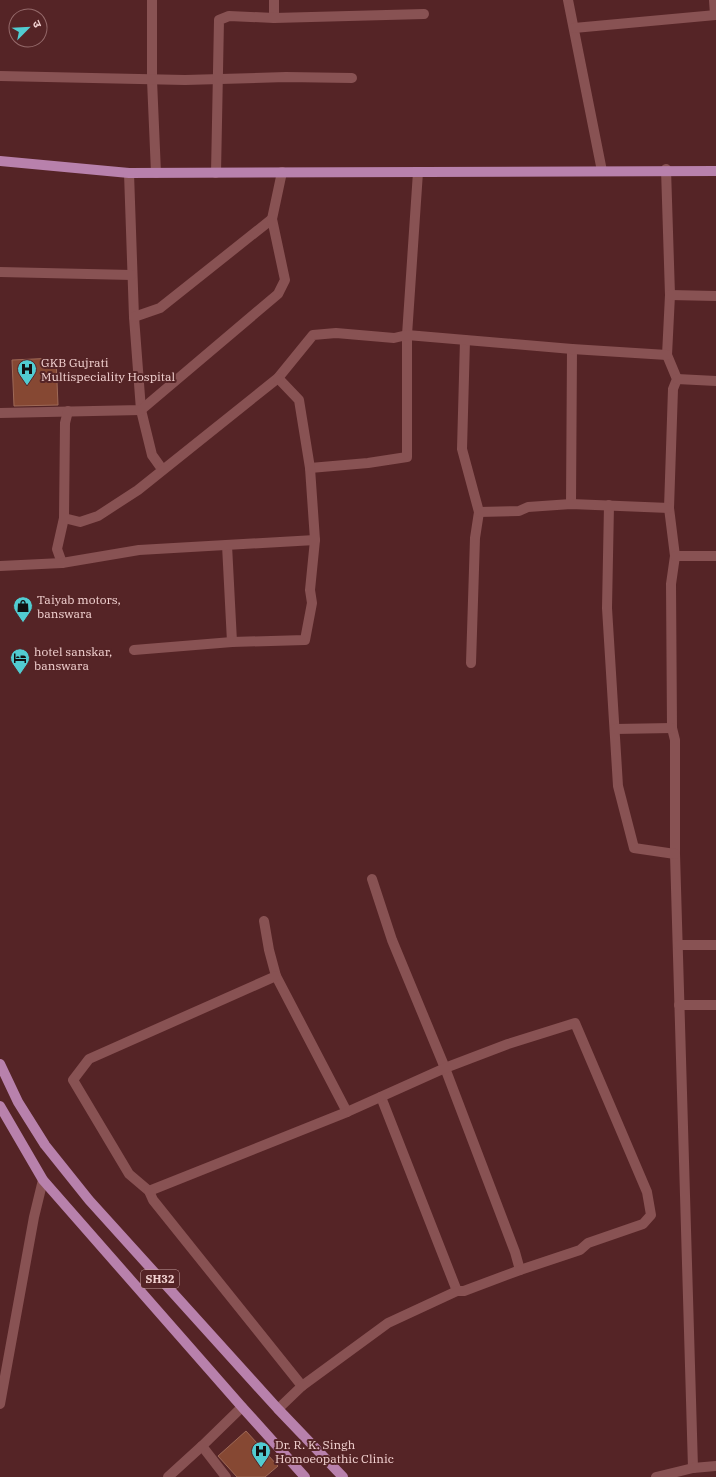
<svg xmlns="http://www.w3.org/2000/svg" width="716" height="1477" font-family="'IBM Plex Serif','Noto Sans Devanagari',serif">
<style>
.building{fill:#864833;stroke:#9e6957}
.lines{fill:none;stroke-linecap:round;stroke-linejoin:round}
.minor{stroke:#885253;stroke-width:10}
.major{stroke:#b881ac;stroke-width:10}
.labels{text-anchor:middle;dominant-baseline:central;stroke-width:4;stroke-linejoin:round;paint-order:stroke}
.shield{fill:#552426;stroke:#c49f9f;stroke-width:1}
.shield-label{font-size:11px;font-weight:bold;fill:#f4d4d3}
.poi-label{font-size:12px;fill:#f4d4d3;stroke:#552426;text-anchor:start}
</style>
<rect width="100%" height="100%" fill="#552426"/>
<g class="building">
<path d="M56 358 58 405 14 406 12 360Z"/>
<path d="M246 1431 278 1466 265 1477H237L218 1456Z"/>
</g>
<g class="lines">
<g class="minor">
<path d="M152 0V80L156 173"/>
<path d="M274 0V18"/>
<path d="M568 0 602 171"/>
<path d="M714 0 715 15"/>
<path d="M574 28 716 15"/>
<path d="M0 76 185 80 286 77 352 78"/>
<path d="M666 169 670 295 667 355 677 379 673 389 669 508 675 556 671 584 672 728 675 740V854L693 1468"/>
<path d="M129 173 134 317 141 410 152 455 162 469"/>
<path d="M216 173 219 20 229 16 274 18 424 14"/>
<path d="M0 272 132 275"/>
<path d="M670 295 716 296"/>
<path d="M134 317 160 308 272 219"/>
<path d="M465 340 462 449 479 512 475 538 471 663"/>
<path d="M677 379 716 381"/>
<path d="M0 413 141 410 278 294 285 280 272 219 282 172"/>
<path d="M310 468 368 463 407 457V335L418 172"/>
<path d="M571 504 572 349"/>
<path d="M609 505 607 608 618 786 634 848 675 854"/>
<path d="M479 512 519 511 528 507 571 504 669 508"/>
<path d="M64 518 80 522 98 516 138 490 278 378 313 335 336 333 394 338 407 335 572 349 667 355"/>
<path d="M227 545 232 642"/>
<path d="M675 556H716"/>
<path d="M62 563 57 549 64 518 65 423 68 411"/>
<path d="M0 566 62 563 139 550 315 540"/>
<path d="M134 650 232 642 305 640 312 603 310 590 315 540 310 468 299 400 278 378"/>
<path d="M615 729 672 728"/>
<path d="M372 879 392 940 445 1068 515 1252 520 1270"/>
<path d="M264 921 269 950 276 976 347 1112"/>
<path d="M678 945H716"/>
<path d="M276 976 89 1059 73 1080 129 1174 149 1191 153 1200 302 1386"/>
<path d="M679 1005H716"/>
<path d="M381 1097 457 1291"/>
<path d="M149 1191 347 1112 445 1068 508 1044 575 1023 647 1192 651 1215 643 1224 588 1243 580 1250 520 1270 464 1291H457L388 1323 302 1386 278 1409"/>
<path d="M0 1404 34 1217 43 1180"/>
<path d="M202 1446 226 1477"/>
<path d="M168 1477 202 1446 242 1407"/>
<path d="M656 1477 693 1468 716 1466"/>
</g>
<g class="major">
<path d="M0 161 129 173 716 171"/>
<path d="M0 1064 18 1102 45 1145 89 1200 278 1409 343 1477"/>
<path d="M0 1106 43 1180 242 1407 305 1477"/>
</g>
</g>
<defs>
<symbol id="hospital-pin" viewBox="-11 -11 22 30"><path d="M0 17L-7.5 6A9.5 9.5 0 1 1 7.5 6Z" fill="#51ccd1" stroke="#552426"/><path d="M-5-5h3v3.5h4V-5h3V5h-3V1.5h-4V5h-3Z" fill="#111"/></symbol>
<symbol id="shop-pin" viewBox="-11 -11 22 30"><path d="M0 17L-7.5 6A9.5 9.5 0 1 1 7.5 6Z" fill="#51ccd1" stroke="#552426"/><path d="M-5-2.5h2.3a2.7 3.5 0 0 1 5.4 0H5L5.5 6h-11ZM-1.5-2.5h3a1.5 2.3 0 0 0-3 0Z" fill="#111"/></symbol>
<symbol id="hotel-pin" viewBox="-11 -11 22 30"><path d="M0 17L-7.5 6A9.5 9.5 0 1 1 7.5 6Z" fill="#51ccd1" stroke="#552426"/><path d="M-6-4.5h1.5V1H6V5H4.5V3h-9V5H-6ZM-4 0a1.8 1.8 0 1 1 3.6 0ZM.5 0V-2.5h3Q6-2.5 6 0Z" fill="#111"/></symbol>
</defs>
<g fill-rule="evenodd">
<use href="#hospital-pin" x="16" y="358" width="22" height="30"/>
<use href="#shop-pin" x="12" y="595" width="22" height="30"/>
<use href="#hotel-pin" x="9" y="647" width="22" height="30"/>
<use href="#hospital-pin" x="250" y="1440" width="22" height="30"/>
</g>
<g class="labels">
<rect class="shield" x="141" y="1270" width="38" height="18" rx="3"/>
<g class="shield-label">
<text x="160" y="1279">SH32</text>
</g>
<g class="poi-label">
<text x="41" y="362">GKB Gujrati<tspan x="41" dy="14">Multispeciality Hospital</tspan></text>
<text x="37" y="599">Taiyab motors,<tspan x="37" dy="14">banswara</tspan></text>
<text x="34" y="651">hotel sanskar,<tspan x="34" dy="14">banswara</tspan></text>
<text x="275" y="1444">Dr. R. K. Singh<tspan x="275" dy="14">Homoeopathic Clinic</tspan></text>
</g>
</g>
<g transform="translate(28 28) rotate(66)"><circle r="19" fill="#552426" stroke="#956a6b"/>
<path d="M0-3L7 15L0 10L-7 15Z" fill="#51ccd1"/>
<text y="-6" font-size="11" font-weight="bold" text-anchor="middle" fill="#f4d4d3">उ</text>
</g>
</svg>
